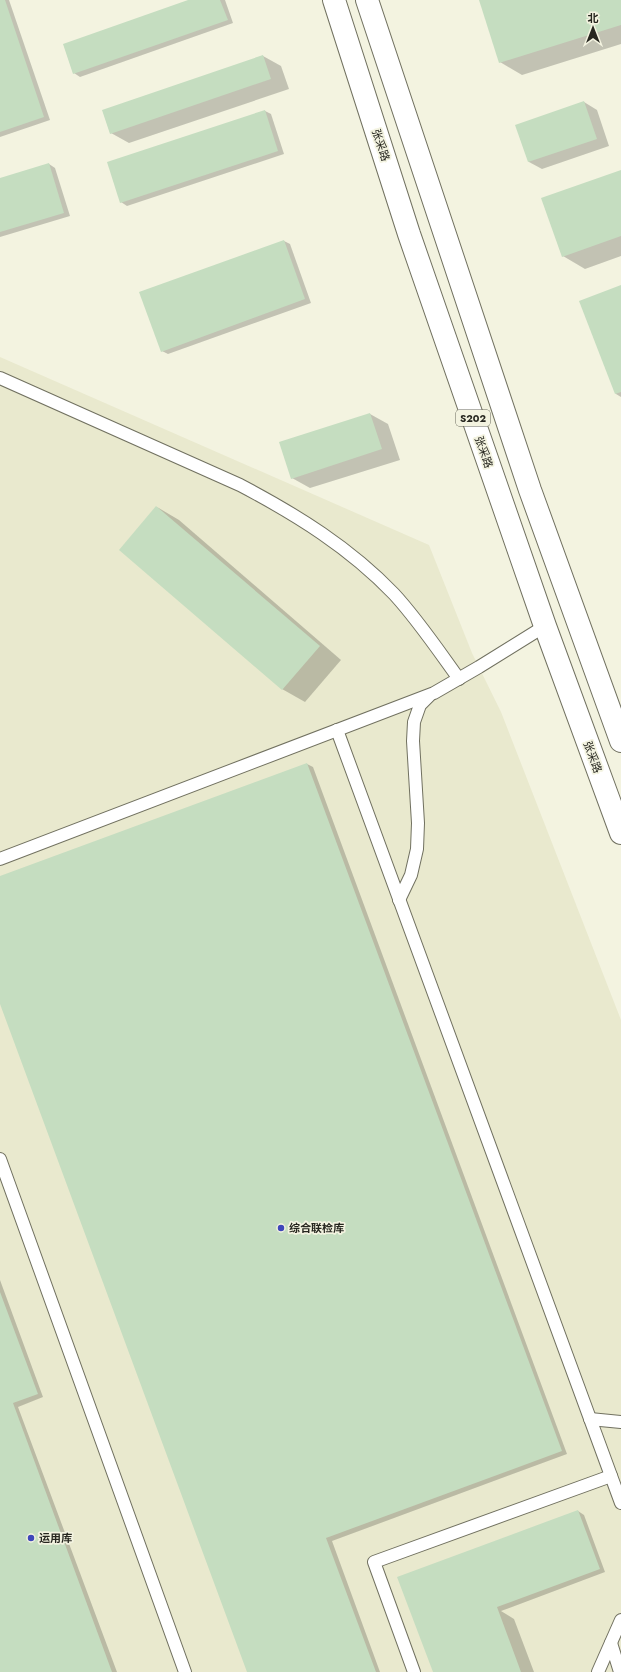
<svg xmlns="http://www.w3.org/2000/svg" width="621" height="1672" font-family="Jost,'Noto Sans SC',sans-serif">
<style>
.built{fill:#e9e9ce}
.shadow{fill:#0003}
.building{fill:#c5ddc0}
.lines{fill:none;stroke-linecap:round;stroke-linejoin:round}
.lane-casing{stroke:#717160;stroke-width:14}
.primary-casing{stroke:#717160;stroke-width:24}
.lane{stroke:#fff;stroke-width:12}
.primary{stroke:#fff;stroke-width:22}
.poi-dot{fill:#3e46ba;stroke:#f3f3e0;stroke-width:1.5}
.labels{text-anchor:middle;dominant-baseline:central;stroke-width:3.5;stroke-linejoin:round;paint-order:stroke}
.shield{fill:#f3f3e0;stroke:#646459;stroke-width:1}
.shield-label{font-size:10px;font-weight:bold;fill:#26261f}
.street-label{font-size:11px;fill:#26261f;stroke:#f3f3e0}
.poi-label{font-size:11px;font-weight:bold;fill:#26261f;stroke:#f3f3e0;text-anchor:start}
</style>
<rect width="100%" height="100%" fill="#f3f3e0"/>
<path class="built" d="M0 357 429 545 472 653 501 712 621 1020V1672H0Z"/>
<g class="shadow">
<path d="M0 0H9L50 120 0 137Z"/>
<path d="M191 0H225L233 23 80 77 74 73Z"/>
<path d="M480 0H621V44L522 75 500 62Z"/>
<path d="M263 56 281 66 289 89 129 143 111 133Z"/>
<path d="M584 102 597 110 609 146 542 169 529 162 517 126Z"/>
<path d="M265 111 271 114 284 154 127 206 121 202Z"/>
<path d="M49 164 55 168 70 216 0 237V179Z"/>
<path d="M621 171V256L585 269 563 256Z"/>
<path d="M284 241 290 244 311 303 168 354 162 351Z"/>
<path d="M621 286V397L616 394Z"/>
<path d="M370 414 388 424 400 460 310 488 292 478Z"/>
<path d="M157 507 179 520 341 660 305 702 282 689Z"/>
<path d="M307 764 313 767 567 1454 332 1541 380 1672H248L0 1001V877Z"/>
<path d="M0 1280 43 1397 18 1407 117 1672H0Z"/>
<path d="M578 1511 584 1515 605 1572 501 1611 514 1619 534 1672H434Z"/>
</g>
<g class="building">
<path d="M0 0H5L44 117 0 132Z"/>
<path d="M188 0H220L228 20 73 74 63 44Z"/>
<path d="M479 0H621V25L499 63Z"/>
<path d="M263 55 271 79 110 134 102 110Z"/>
<path d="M584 101 597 139 528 162 515 125Z"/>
<path d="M265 110 278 151 120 203 107 162Z"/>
<path d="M49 163 64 213 0 232V178Z"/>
<path d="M621 170V236L562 257 541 198Z"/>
<path d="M284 240 305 299 161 352 139 292Z"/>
<path d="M621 285V392L615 394 579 301Z"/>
<path d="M370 413 382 449 291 479 279 442Z"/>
<path d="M156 506 320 646 282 690 119 550Z"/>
<path d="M307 763 562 1451 326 1538 376 1672H247L0 1004V876Z"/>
<path d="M0 1292 38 1394 13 1403 112 1672H0Z"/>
<path d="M578 1510 600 1569 497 1607 521 1672H433L397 1577Z"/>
</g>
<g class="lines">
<defs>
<g id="lane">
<path d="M0 378 240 485C297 515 350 548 394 594 418 620 438 650 459 679"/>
<path d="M337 730 621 1503"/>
<path d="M0 859 434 693 479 667 545 626"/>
<path d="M399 900 411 875 417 849 418 823 413 741 414 722 420 705 429 696"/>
<path d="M0 1159 185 1672"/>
<path d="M590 1419 621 1422"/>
<path d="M611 1643 620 1672"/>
<path d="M414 1672 374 1562 611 1476"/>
<path d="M598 1672 621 1620"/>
</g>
<g id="primary">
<path d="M334 0 409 234 545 626 621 833"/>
<path d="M367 0 530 490 621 741"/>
</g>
</defs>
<use href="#lane" class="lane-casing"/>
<use href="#primary" class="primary-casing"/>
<use href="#lane" class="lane"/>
<use href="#primary" class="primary"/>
</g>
<g class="poi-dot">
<circle cx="281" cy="1228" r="4"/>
<circle cx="31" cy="1538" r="4"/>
</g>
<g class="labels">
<rect class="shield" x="456" y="410" width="34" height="16" rx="3"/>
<g class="shield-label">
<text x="473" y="418">S202</text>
</g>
<g class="street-label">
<text transform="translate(381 145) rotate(72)">张采路</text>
<text transform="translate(484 452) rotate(71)">张采路</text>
<text transform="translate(593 757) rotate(70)">张采路</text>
</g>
<g class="poi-label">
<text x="289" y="1228">综合联检库</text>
<text x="39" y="1538">运用库</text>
</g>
</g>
<g transform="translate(593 28)" stroke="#f3f3e0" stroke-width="3" paint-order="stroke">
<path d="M0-3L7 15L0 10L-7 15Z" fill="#26261f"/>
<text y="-6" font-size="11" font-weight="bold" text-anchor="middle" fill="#26261f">北</text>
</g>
</svg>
